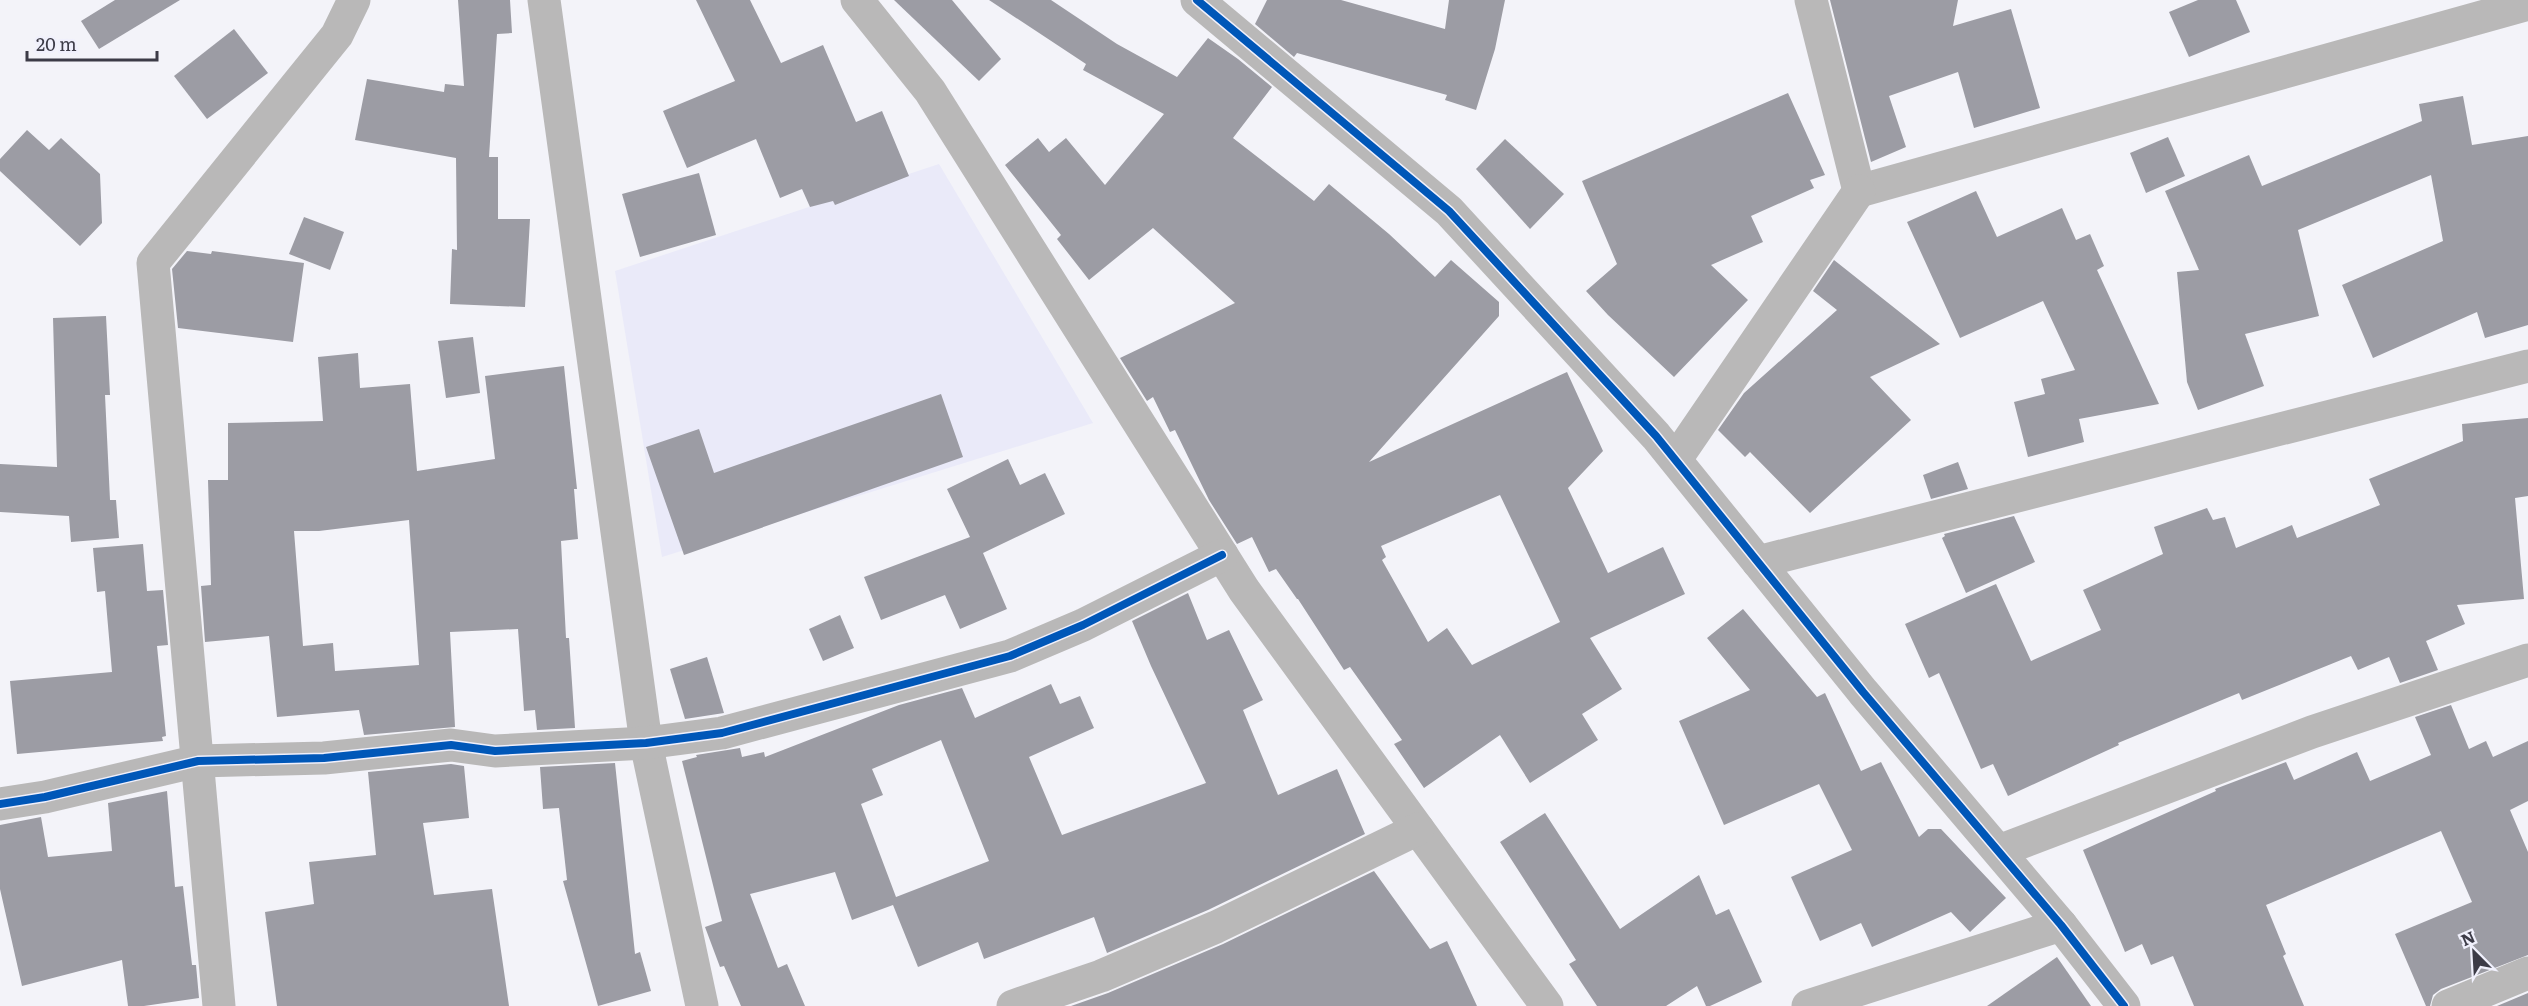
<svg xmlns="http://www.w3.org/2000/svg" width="2528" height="1006" font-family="Literata,serif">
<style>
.built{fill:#eaeaf9}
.building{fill:#9c9ca4;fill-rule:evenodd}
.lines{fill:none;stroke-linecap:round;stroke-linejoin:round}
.minor{stroke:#b9b8b8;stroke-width:33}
.cycleway-casing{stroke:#f0f0fc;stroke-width:11}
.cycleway{stroke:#0057b8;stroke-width:8}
</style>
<rect width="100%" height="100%" fill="#f3f3f9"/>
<path class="built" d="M939 164 1093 423 662 557 615 271Z"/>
<g class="building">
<path d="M115 0H180L99 49 81 21Z"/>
<path d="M458 0H510L512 33 497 34 489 157H498V219H530L525 307 450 304 452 249 457 250 456 158 355 140 367 79 444 92 445 84 464 86Z"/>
<path d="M696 0H750L781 63 823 45 856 122 882 111 909 176 835 205 833 201 810 207 802 189 780 198 756 139 687 168 663 111 735 81Z"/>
<path d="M894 0H952L1001 59 979 81Z"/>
<path d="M989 0H1051L1117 44 1177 77 1208 38 1238 59 1272 87 1233 138 1314 201 1329 184 1389 234 1435 277 1451 260 1499 302V316L1369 462 1567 372 1603 451 1568 488 1608 573 1663 547 1685 594 1590 638 1622 689 1582 714 1598 740 1530 783 1500 735 1424 788 1394 744 1402 740 1350 667 1344 670 1298 599H1297L1276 569 1269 572 1252 537 1237 544 1209 500 1175 430 1170 432 1153 397 1147 401 1120 358 1235 303 1153 228 1089 280 1057 239 1061 235 1005 165 1038 138 1049 152 1066 138 1105 185 1164 114 1083 70 1086 64ZM1500 495 1560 622 1472 665 1447 628 1428 642 1382 560 1386 557 1381 546Z"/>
<path d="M1267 0H1341L1445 29 1449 0H1505L1495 49 1476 110 1445 100 1447 95 1297 53 1294 57 1255 24Z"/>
<path d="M1830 0H1958L1953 26 2011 9 2040 108 1974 128 1958 72 1889 96 1906 147 1871 162Z"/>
<path d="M2198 0H2236L2250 32 2189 57 2169 12Z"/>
<path d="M234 29 268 73 207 119 174 76Z"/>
<path d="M1788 93 1825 175 1810 180 1814 188 1751 216 1763 242 1711 265 1748 300 1674 377 1608 315 1586 291 1617 264 1582 181Z"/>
<path d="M2463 96 2472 145 2528 136V325L2485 338 2477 312 2373 358 2342 285 2443 241 2431 175 2298 230 2319 316 2245 334 2264 386 2198 410 2187 382 2177 272 2199 270 2165 191 2249 155 2262 186 2422 121 2419 104Z"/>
<path d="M27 130 49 150 61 138 100 174 102 223 80 246 0 171V159Z"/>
<path d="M2168 137 2185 176 2146 193 2130 153Z"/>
<path d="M1505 139 1564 194 1530 229 1476 169Z"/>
<path d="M699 173 716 235 640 257 622 194Z"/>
<path d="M1976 191 1997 237 2062 208 2076 240 2090 234 2104 266 2097 270 2159 404 2079 419 2084 442 2028 457 2014 402 2045 394 2041 379 2075 370 2043 301 1960 338 1907 222Z"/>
<path d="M304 217 344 232 330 270 289 254Z"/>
<path d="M187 251 211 254 212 251 304 263 293 342 178 328 172 269Z"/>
<path d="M1834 260 1940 344 1870 377 1911 420 1810 513 1750 452 1745 457 1718 430 1744 393 1837 310 1813 291Z"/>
<path d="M106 316 110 395H105L110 500H116L119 538 71 542 69 516 0 512V464L57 467 53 318Z"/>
<path d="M473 337 480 393 446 398 438 341Z"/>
<path d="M358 353 360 388 410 384 417 471 495 459 485 376 564 366 577 489H574L578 539 561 541 566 638H569L575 728 537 730 535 710 524 711 518 629 450 632 455 727 364 735 359 710 277 717 269 636 205 642 201 586 211 585 208 480H228V423L323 421 318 357ZM409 520 419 665 335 671 333 643 303 646 294 531H319Z"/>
<path d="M941 394 963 457 684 555 646 447 699 429 714 473Z"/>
<path d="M2528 418V496L2515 498 2524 599 2457 605 2465 624 2426 641 2438 670 2400 683 2389 657 2358 670 2351 656 2242 700 2239 693 2118 743 2119 745 2008 796 1993 764 1981 769 1939 673 1929 678 1905 624 1996 584 2031 661 2101 630 2083 590 2163 554 2154 527 2207 508 2213 520 2225 517 2236 548 2292 525 2297 538 2380 505 2369 479 2463 441 2462 424Z"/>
<path d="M1008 459 1020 485 1045 473 1065 514 983 553 1007 609 960 629 945 595 881 620 864 577 970 537 947 489Z"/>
<path d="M1958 462 1968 489 1931 499 1923 475Z"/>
<path d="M2014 516 2035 562 1966 593 1942 538 1945 536 1944 534Z"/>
<path d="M143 544 147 591 163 590 168 645 157 646 166 736 162 737 163 741 17 754 10 681 112 672 105 591 97 592 93 548Z"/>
<path d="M1188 593 1207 640 1229 630 1263 700 1243 710 1278 795 1337 769 1365 834 1208 910 1107 953 1094 917 984 959 978 942 918 967 893 905 852 920 835 872 750 894 778 968 787 964 805 1006H741L724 966 720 967 705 927 722 921 682 761 697 757 696 755 740 748 742 757 764 752 765 757 899 705 962 688 975 718 1051 684 1060 704 1080 696 1094 728 1029 757 1062 835 1206 783 1151 666 1132 621ZM941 740 989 861 896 897 861 804 883 795 872 769Z"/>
<path d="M1743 609 1817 697 1825 693 1861 771 1881 762 1919 837 1928 829H1941L2006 898 1970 932 1951 912 1872 947 1861 923 1820 941 1791 877 1852 850 1819 784 1724 825 1679 721 1750 690 1707 638Z"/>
<path d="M840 615 854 648 823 661 809 629Z"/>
<path d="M707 657 724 713 685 719 670 669Z"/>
<path d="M2451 705 2469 749 2486 741 2493 757 2528 741V801L2510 810 2528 852V955L2441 989 2433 995 2430 1006H2426L2395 934 2472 902 2441 831 2266 905 2286 954 2283 956 2304 1006H2194L2173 956 2151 965 2142 944 2125 952 2083 850 2216 791 2215 789 2286 762 2294 780 2357 752 2370 781 2431 755 2415 717Z"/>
<path d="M615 763 635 954 640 952 651 991 598 1006 563 881 567 880 559 808 543 809 540 767Z"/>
<path d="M451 764 464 766 469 818 423 823 434 895 492 889 509 1006H277L265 912 314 904 309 862 376 855 368 772Z"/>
<path d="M167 791 175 887 183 886 192 965H196L199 998 144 1006H128L122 960 22 986 0 889V825L41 817 48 857 112 851 108 803Z"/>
<path d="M1545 813 1620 929 1699 875 1716 915 1729 909 1762 982 1710 1006H1706L1697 986 1666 1006H1597L1569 964 1576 960 1500 842Z"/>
<path d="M1374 871 1430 949 1447 941 1477 1006H1071L1108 993 1223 944Z"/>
<path d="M2057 957 2091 1006H1987Z"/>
<path d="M2528 993V1006H2497Z"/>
</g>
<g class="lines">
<g class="minor">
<path d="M544 0 646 743 702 1006"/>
<path d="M857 0 930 91 1244 590 1547 1006"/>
<path d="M1197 0 1449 211 1656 436 1863 692 2061 925 2124 1006"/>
<path d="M1811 0 1859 191 2528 4"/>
<path d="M1676 459 1859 191"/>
<path d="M1758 562 2528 366"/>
<path d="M0 804 45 797 198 761 324 758 451 745 495 751 646 743 722 733 1010 656 1083 625 1222 555"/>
<path d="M1999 851 2312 732 2528 660"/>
<path d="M219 1006 153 263 337 35 354 0"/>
<path d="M1013 1006 1101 976 1216 927 1418 829"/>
<path d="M1808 1006 2061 925"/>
<path d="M2448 1006 2528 973"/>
</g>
<defs>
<g id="cycleway">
<path d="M1197 0 1449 211 1656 436 1863 692 2061 925 2124 1006"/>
<path d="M0 804 45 797 198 761 324 758 451 745 495 751 646 743 722 733 1010 656 1083 625 1222 555"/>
</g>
</defs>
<use href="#cycleway" class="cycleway-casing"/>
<use href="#cycleway" class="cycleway"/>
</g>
<g transform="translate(2474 952) rotate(336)" stroke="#f0f0fc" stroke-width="4.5" paint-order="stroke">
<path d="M0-4.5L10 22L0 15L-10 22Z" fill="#3c3b47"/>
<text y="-9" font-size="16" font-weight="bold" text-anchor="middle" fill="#3c3b47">N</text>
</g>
<path d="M27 51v9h130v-9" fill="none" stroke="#3c3b47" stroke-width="3"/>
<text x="36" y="51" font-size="18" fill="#3c3b47" stroke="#f0f0fc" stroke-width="4.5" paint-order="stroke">20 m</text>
</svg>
